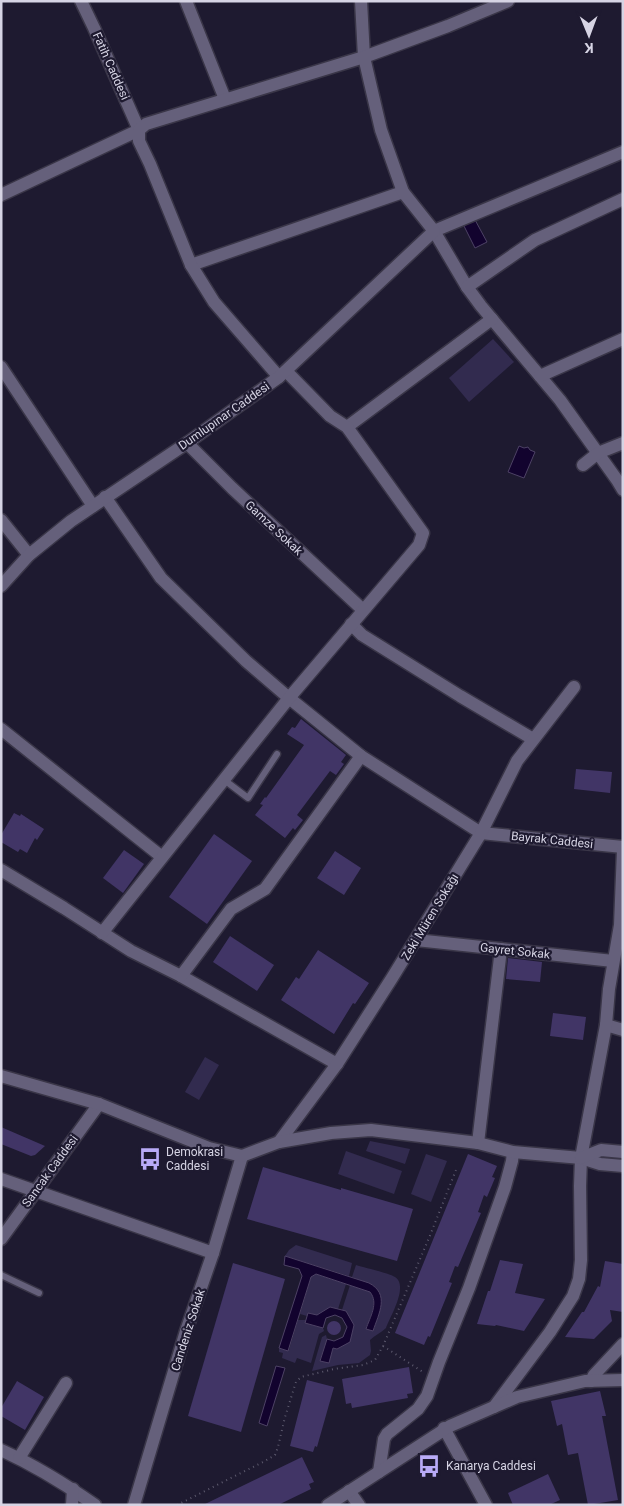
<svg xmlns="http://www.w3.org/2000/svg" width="624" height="1506" font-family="Roboto,sans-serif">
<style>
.green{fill:#322b4f}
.water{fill:#12032e;stroke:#4d4265}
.building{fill:#413566}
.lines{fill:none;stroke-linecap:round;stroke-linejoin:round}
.service-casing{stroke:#3a3648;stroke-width:9}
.minor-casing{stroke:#3a3648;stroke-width:15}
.tertiary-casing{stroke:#3a3648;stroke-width:15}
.secondary-casing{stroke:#3a3648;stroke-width:15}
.path{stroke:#5c596d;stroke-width:2;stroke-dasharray:1 4;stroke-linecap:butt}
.service{stroke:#65607b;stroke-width:6}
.minor{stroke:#65607b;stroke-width:12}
.tertiary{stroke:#65607b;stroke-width:12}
.secondary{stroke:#65607b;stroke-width:12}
.labels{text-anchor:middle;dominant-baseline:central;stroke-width:4.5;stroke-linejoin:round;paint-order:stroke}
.street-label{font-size:12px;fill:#d6d4e4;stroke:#1e1a30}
.poi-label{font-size:12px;fill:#d6d4e4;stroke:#1e1a30;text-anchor:start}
</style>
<rect width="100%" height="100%" fill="#1e1a30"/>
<g class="green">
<path d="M493 339 514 362 469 402 449 378Z"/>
<path d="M205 1057 219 1065 199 1100 185 1092Z"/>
<path d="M370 1141 410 1149 405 1164 366 1151Z"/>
<path d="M346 1151 402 1171 394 1194 338 1174Z"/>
<path d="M426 1154 447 1161 431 1202 411 1194Z"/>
<path d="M296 1245 352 1263 349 1276 285 1256 289 1250Z"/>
<path d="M356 1265C365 1268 389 1273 395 1277 409 1286 390 1317 386 1328 381 1333 375 1335 370 1340L371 1351 370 1355 359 1363 338 1365 312 1371 322 1337 326 1335 327 1339 320 1360 329 1362 333 1348 350 1341 346 1311 342 1310 350 1285C356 1287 364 1288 369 1291 380 1298 369 1320 366 1329L373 1331 380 1294 374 1286 352 1277Z"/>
<path d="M316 1274 346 1284 338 1309 330 1307 317 1316 308 1313 307 1316 300 1314 311 1277Z"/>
<path d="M298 1320H306L305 1323 323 1328 324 1331 319 1334 311 1363 297 1358 295 1363 282 1358 283 1353 279 1352V1348L289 1350Z"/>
</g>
<g class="water">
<path d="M474 218 487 242 475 248 463 224Z"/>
<path d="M519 446 524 448 528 447 530 450 535 452 524 478 508 472Z"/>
<path d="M285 1256 369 1283C390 1294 379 1313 373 1331L366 1329C370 1317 379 1303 370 1292L316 1274 311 1277 288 1351 279 1348 302 1276 299 1269 284 1265Z"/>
<path d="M330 1307 346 1311 354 1325 350 1342 337 1349 333 1348 329 1363 320 1361 327 1339 334 1341 343 1337 347 1327 342 1318 335 1315 326 1318 323 1328 305 1323 308 1313 317 1315Z"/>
<path d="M276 1366 285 1368 267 1426 259 1423Z"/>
</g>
<g class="building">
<path d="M301 719 346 755 341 762 344 764 336 775 330 771 297 815 303 820 295 830 293 828 285 838 255 815 263 805 260 804 265 797 266 798 304 745 287 734 292 727 295 728Z"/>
<path d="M576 769 612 772 610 793 574 789Z"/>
<path d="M14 813 20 816 21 814 44 829 37 840 35 838 27 853 20 849 18 852 1 842V835Z"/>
<path d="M214 834 252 861 207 924 169 897Z"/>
<path d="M124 850 144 864 123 893 103 878Z"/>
<path d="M335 851 361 868 344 895 317 878Z"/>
<path d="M230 936 274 965 257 991 213 962Z"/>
<path d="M318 950 369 983 355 1004 353 1003 334 1034 281 1000 296 977 299 979Z"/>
<path d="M508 958 542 962 540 982 506 979Z"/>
<path d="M553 1013 586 1017 583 1040 550 1036Z"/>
<path d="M1 1127 45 1146 35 1155 31 1156 1 1144Z"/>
<path d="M468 1154 497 1166 492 1177 495 1178 487 1197 484 1195 478 1212 481 1213 458 1267 455 1266 449 1282 452 1283 430 1337 428 1336 424 1345 395 1333Z"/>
<path d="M263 1167 341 1190V1188L413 1209 397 1261 247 1219Z"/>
<path d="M500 1260 523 1264 515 1293 545 1299 524 1331 496 1325 495 1326 477 1324 488 1291H490Z"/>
<path d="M605 1261 623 1264V1312L610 1310 612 1321 594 1339 565 1337 582 1312H584L598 1286 600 1287Z"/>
<path d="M233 1263 285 1279 241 1432 188 1416Z"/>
<circle cx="334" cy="1328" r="7"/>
<path d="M409 1367 413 1393 407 1394 408 1398 352 1408 351 1403 346 1404 342 1379Z"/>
<path d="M307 1380 334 1387 317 1447 315 1446 313 1452 290 1446Z"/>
<path d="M17 1381 44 1397 25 1430 1 1416V1408Z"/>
<path d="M600 1391 606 1416H602L618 1500 588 1505 578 1453 568 1455 562 1424 557 1426 551 1401Z"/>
<path d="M302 1457 314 1482 309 1484 311 1489 278 1505H203Z"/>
<path d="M548 1474 560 1500 549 1505H513L508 1493Z"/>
</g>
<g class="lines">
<defs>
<g id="service">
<path d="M223 779 248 798 277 754"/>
<path d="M1 1275 39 1293"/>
</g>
<g id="minor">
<path d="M186 1 225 99"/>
<path d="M623 152 434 231 467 287 481 306 560 400 617 480 623 490"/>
<path d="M1 195 139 130 94 28 81 1"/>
<path d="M191 265 403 192"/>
<path d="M467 287 535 240 623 199"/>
<path d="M1 367 93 506"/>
<path d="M540 376 623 339"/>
<path d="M279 377 214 302 191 265 150 164 139 141V130L146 124 364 57 361 1"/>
<path d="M347 427 492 319"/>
<path d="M187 443 232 488 363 610"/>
<path d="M583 465 598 453 623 443"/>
<path d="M105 497 161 578 246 661 289 698 361 756 481 833 623 847"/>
<path d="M1 520 29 555"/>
<path d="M351 624 362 635 460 696 533 739"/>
<path d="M1 729 162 857"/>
<path d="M1 870 64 908 131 951 181 976 337 1064"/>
<path d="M102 933 289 698 419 545 423 533 347 427 330 416 286 371"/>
<path d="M416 940 613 961"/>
<path d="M181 976 231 909 265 889 361 756"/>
<path d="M606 1025 623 1030"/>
<path d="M478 1143 501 949"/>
<path d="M1 1179 213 1253"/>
<path d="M591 1381 594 1375 623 1344"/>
<path d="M494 1407 550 1332 573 1296 579 1279 581 1260 580 1186 581 1158"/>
<path d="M444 1428 486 1505"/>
<path d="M1 1450C34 1465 65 1484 95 1505"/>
<path d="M19 1458 66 1383"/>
<path d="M379 1472 384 1439 387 1434 418 1409 427 1396 439 1362 469 1288 505 1187 512 1161 513 1152"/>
<path d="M349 1491 359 1505"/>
<path d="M72 1505 73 1489"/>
<path d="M134 1505 186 1331 213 1253 242 1156"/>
</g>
<g id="tertiary">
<path d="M1 586 29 555 71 521 187 443 279 377 434 231 403 192 381 130 364 57 448 26 508 1"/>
<path d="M279 1142 337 1064 392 978 481 833 517 761 574 687"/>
<path d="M581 1158 606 1025 609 989 620 925 623 850"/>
<path d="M1 1239 99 1104"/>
</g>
<g id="secondary">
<path d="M1 1076 99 1104 209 1148 242 1156 279 1142 331 1133 371 1130 478 1143 513 1152 581 1158 600 1164 623 1166"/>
<path d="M581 1158 601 1150 623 1152"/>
<path d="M328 1505 450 1426 517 1397 585 1381 623 1380"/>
</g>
</defs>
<use href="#service" class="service-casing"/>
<use href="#minor" class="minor-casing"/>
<use href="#tertiary" class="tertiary-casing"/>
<use href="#secondary" class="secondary-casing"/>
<g class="path">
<path d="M383 1346 423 1372"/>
<path d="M177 1505 263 1462 275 1455 278 1447 285 1417 296 1382 301 1377 334 1369 363 1365 375 1360 383 1346 429 1238 456 1170"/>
</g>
<use href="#service" class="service"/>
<use href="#minor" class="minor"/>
<use href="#tertiary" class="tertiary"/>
<use href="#secondary" class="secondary"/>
</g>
<defs>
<symbol id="bus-bare" viewBox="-9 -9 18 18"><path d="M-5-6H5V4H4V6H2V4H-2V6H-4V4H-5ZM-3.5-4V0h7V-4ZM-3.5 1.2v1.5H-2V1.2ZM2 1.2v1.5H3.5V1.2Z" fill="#b9abf7" stroke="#1e1a30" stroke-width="2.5" paint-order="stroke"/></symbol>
</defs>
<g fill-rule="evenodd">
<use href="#bus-bare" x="134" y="1143" width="32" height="32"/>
<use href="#bus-bare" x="413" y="1450" width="32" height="32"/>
</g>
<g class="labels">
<g class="street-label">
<text transform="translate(111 66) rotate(66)">Fatih Caddesi</text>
<text transform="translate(224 416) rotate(-35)">Dumlupınar Caddesi</text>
<text transform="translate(274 528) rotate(43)">Gamze Sokak</text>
<text transform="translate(552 840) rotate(6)">Bayrak Caddesi</text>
<text transform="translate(430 917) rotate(-59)">Zeki Müren Sokağı</text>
<text transform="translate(515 951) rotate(6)">Gayret Sokak</text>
<text transform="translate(50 1171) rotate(-54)">Sancak Caddesi</text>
<text transform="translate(188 1330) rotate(-72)">Candeniz Sokak</text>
</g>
<g class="poi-label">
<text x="166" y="1152">Demokrasi<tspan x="166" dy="14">Caddesi</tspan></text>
<text x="446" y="1466">Kanarya Caddesi</text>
</g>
</g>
<rect width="624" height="1506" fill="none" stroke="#d6d4e4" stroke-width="5"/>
<g transform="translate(589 35) rotate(179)" stroke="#1e1a30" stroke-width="4" paint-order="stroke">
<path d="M0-4L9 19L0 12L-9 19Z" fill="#d6d4e4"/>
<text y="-8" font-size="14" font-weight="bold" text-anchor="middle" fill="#d6d4e4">K</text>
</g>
</svg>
